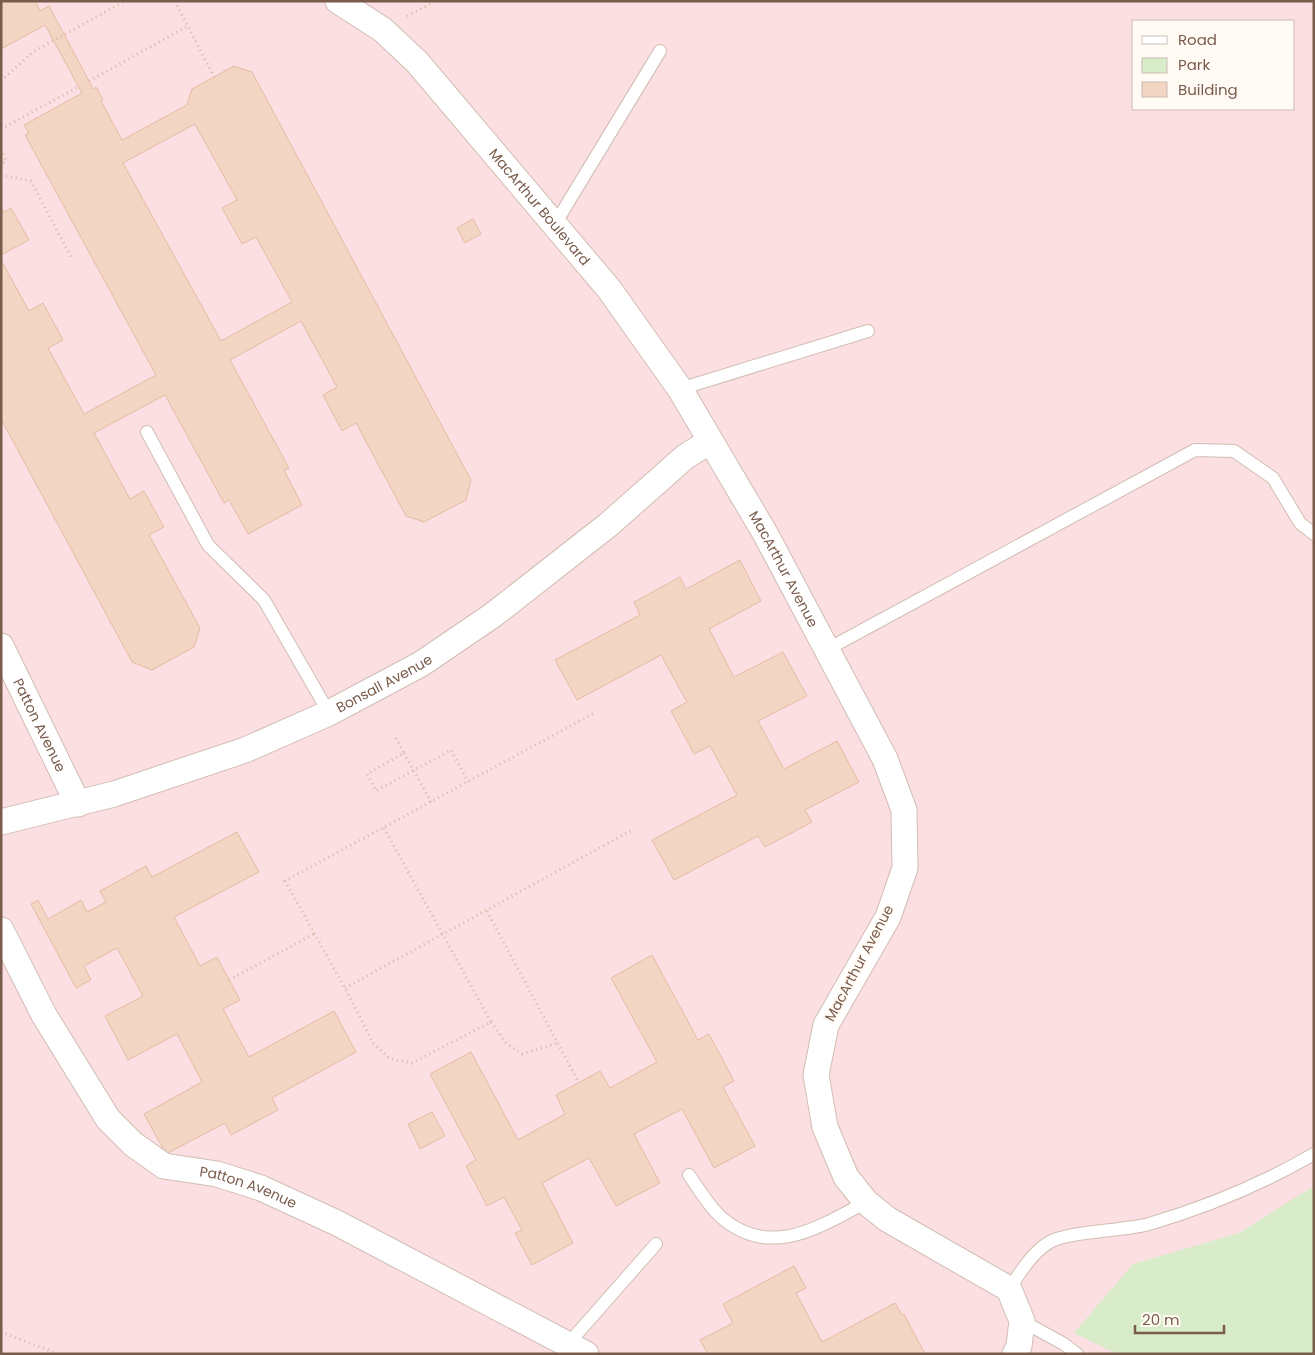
<svg xmlns="http://www.w3.org/2000/svg" width="1315" height="1355" font-family="Poppins,sans-serif">
<style>
.medical{fill:#fbdfe3;fill-rule:evenodd}
.green{fill:#d8ecc9}
.building{fill:#f3d5c3;stroke:#e6bba3;fill-rule:evenodd}
.lines{fill:none;stroke-linecap:round;stroke-linejoin:round}
.lane-casing{stroke:#d1beb0;stroke-width:14}
.street-casing{stroke:#d1beb0;stroke-width:27}
.path{stroke:#d9b8a5;stroke-width:3;stroke-dasharray:1 4;stroke-linecap:butt}
.lane{stroke:#fff;stroke-width:12}
.street{stroke:#fff;stroke-width:25}
.labels{text-anchor:middle;dominant-baseline:central;stroke-width:4;stroke-linejoin:round;paint-order:stroke}
.street-label{font-size:14px;fill:#7a5c4d;stroke:#fffaf3}
</style>
<rect width="100%" height="100%" fill="#fdf6ec"/>
<path class="medical" d="M1 1H1314V1354H1ZM1134 21H1294V109H1134Z"/>
<path class="green" d="M1314 1186V1354H1117L1074 1333 1133 1264 1239 1233Z"/>
<g class="building">
<path d="M1 1H35L40 11 49 6 89 81 93 89 96 87 103 100 101 101 122 140 187 105 192 89 234 66 252 72 471 480 466 500 424 522 406 516 356 423 342 431 323 395 337 387 301 321 230 360 289 468 284 470 302 505 248 534 229 500 224 503 165 395 94 433 130 499 144 491 164 527 149 535 200 628 194 647 152 670 132 662 1 419V260L29 311 43 303 63 340 48 348 84 414 156 375 25 135 29 133 24 125 82 93 45 25 1 49ZM195 124 237 200 222 208 242 244 256 237 292 302 221 341 123 163Z"/>
<path d="M1 208 5 212 11 208 29 240 1 255Z"/>
<path d="M473 219 481 234 465 243 457 228Z"/>
<path d="M740 560 761 601 709 629 734 677 783 652 807 696 758 721 784 769 837 741 859 782 805 810 812 822 765 847 758 836 674 880 652 840 737 795 710 746 694 754 671 711 687 702 661 655 577 700 555 660 640 615 634 602 680 577 686 589Z"/>
<path d="M237 832 259 872 174 917 200 966 217 957 240 1000 223 1009 249 1057 334 1011 356 1052 272 1098 278 1110 231 1135 225 1123 166 1154 144 1114 202 1082 177 1034 128 1060 105 1016 143 996 117 948 84 966 91 980 76 988 31 904 38 900 48 919 81 900 87 912 106 902 100 891 146 866 152 877Z"/>
<path d="M652 955 698 1040 709 1034 734 1081 723 1087 755 1146 714 1168 682 1109 634 1134 660 1183 616 1206 589 1158 542 1183 573 1243 532 1265 515 1233 522 1230 504 1197 487 1206 466 1166 476 1160 430 1074 471 1052 518 1140 565 1114 556 1095 600 1071 610 1088 657 1062 611 978Z"/>
<path d="M432 1112 445 1136 420 1149 408 1124Z"/>
<path d="M794 1266 806 1288 796 1293 822 1342 895 1303 902 1315 904 1314 925 1354H708L700 1340 733 1323 723 1304Z"/>
</g>
<g class="lines">
<defs>
<g id="lane">
<path d="M555 224 660 51"/>
<path d="M680 389 868 331"/>
<path d="M147 432 208 545 264 600 329 713"/>
<path d="M826 650 1195 450 1234 451 1273 478 1300 523 1314 534"/>
<path d="M689 1175C699 1189 709 1207 722 1218 770 1259 820 1227 866 1202"/>
<path d="M1009 1289C1020 1273 1031 1254 1048 1243 1066 1231 1125 1231 1149 1224 1207 1207 1262 1184 1314 1154"/>
<path d="M1022 1321 1064 1344 1077 1354"/>
<path d="M568 1344 656 1244"/>
</g>
<g id="street">
<path id="s1" d="M338 1 383 30 417 62 609 289 680 389 766 535 885 759 904 810 905 868 888 917 826 1025 816 1075 825 1127 846 1177 866 1202 887 1219 1009 1289 1022 1321 1019 1346 1015 1354"/>
<path id="s2" d="M1 646 78 804"/>
<path id="s3" d="M1 822 114 794 245 750 329 713 421 664 493 615 608 525 685 457 710 441"/>
<path id="s4" d="M1 930 44 1015 108 1119 133 1144 164 1166 217 1174 261 1188 337 1223 586 1354"/>
</g>
</defs>
<use href="#lane" class="lane-casing"/>
<use href="#street" class="street-casing"/>
<g class="path">
<path d="M175 1 214 77"/>
<path d="M407 16 436 1"/>
<path d="M1 81 33 52 125 1"/>
<path d="M89 81 188 26"/>
<path d="M1 129 78 87"/>
<path d="M1 149 6 160 1 165"/>
<path d="M1 175 31 181 71 257"/>
<path d="M396 738 404 753 367 774 376 791 451 750 468 782"/>
<path d="M404 753 431 802"/>
<path d="M384 828 491 1022 412 1063 390 1059 373 1043 345 988 285 881 596 712"/>
<path d="M487 911 579 1083"/>
<path d="M229 980 314 934"/>
<path d="M345 988 634 829"/>
<path d="M491 1022 506 1043 522 1054 558 1043"/>
<path d="M1 1332 58 1354"/>
</g>
<use href="#lane" class="lane"/>
<use href="#street" class="street"/>
</g>
<g class="labels">
<g class="street-label">
<text stroke="none"><textPath href="#s1" startOffset="290">MacArthur Boulevard</textPath></text>
<text stroke="none"><textPath href="#s1" startOffset="728">MacArthur Avenue</textPath></text>
<text stroke="none"><textPath href="#s3" startOffset="409">Bonsall Avenue</textPath></text>
<text stroke="none"><textPath href="#s2" startOffset="88">Patton Avenue</textPath></text>
<text transform="translate(859 963) rotate(-62)">MacArthur Avenue</text>
<text stroke="none"><textPath href="#s4" startOffset="378">Patton Avenue</textPath></text>
</g>
</g>
<rect width="1315" height="1355" fill="none" stroke="#7a5c4d" stroke-width="5"/>
<rect x="1132" y="20" width="162" height="90" fill="#fffaf3" stroke="#cabbb1"/>
<rect x="1142" y="36" width="25" height="8" fill="#ffffff" stroke="#cabbb1"/>
<text x="1178" y="45" font-size="15" fill="#7a5c4d">Road</text>
<rect x="1142" y="58" width="25" height="15" fill="#d8ecc9" stroke="#cabbb1"/>
<text x="1178" y="70" font-size="15" fill="#7a5c4d">Park</text>
<rect x="1142" y="82" width="25" height="15" fill="#f3d5c3" stroke="#cabbb1"/>
<text x="1178" y="95" font-size="15" fill="#7a5c4d">Building</text>
<path d="M1135 1325v8h89v-8" fill="none" stroke="#7a5c4d" stroke-width="2.5"/>
<text x="1142" y="1325" font-size="15" fill="#7a5c4d" stroke="#fffaf3" stroke-width="4" paint-order="stroke">20 m</text>
</svg>
